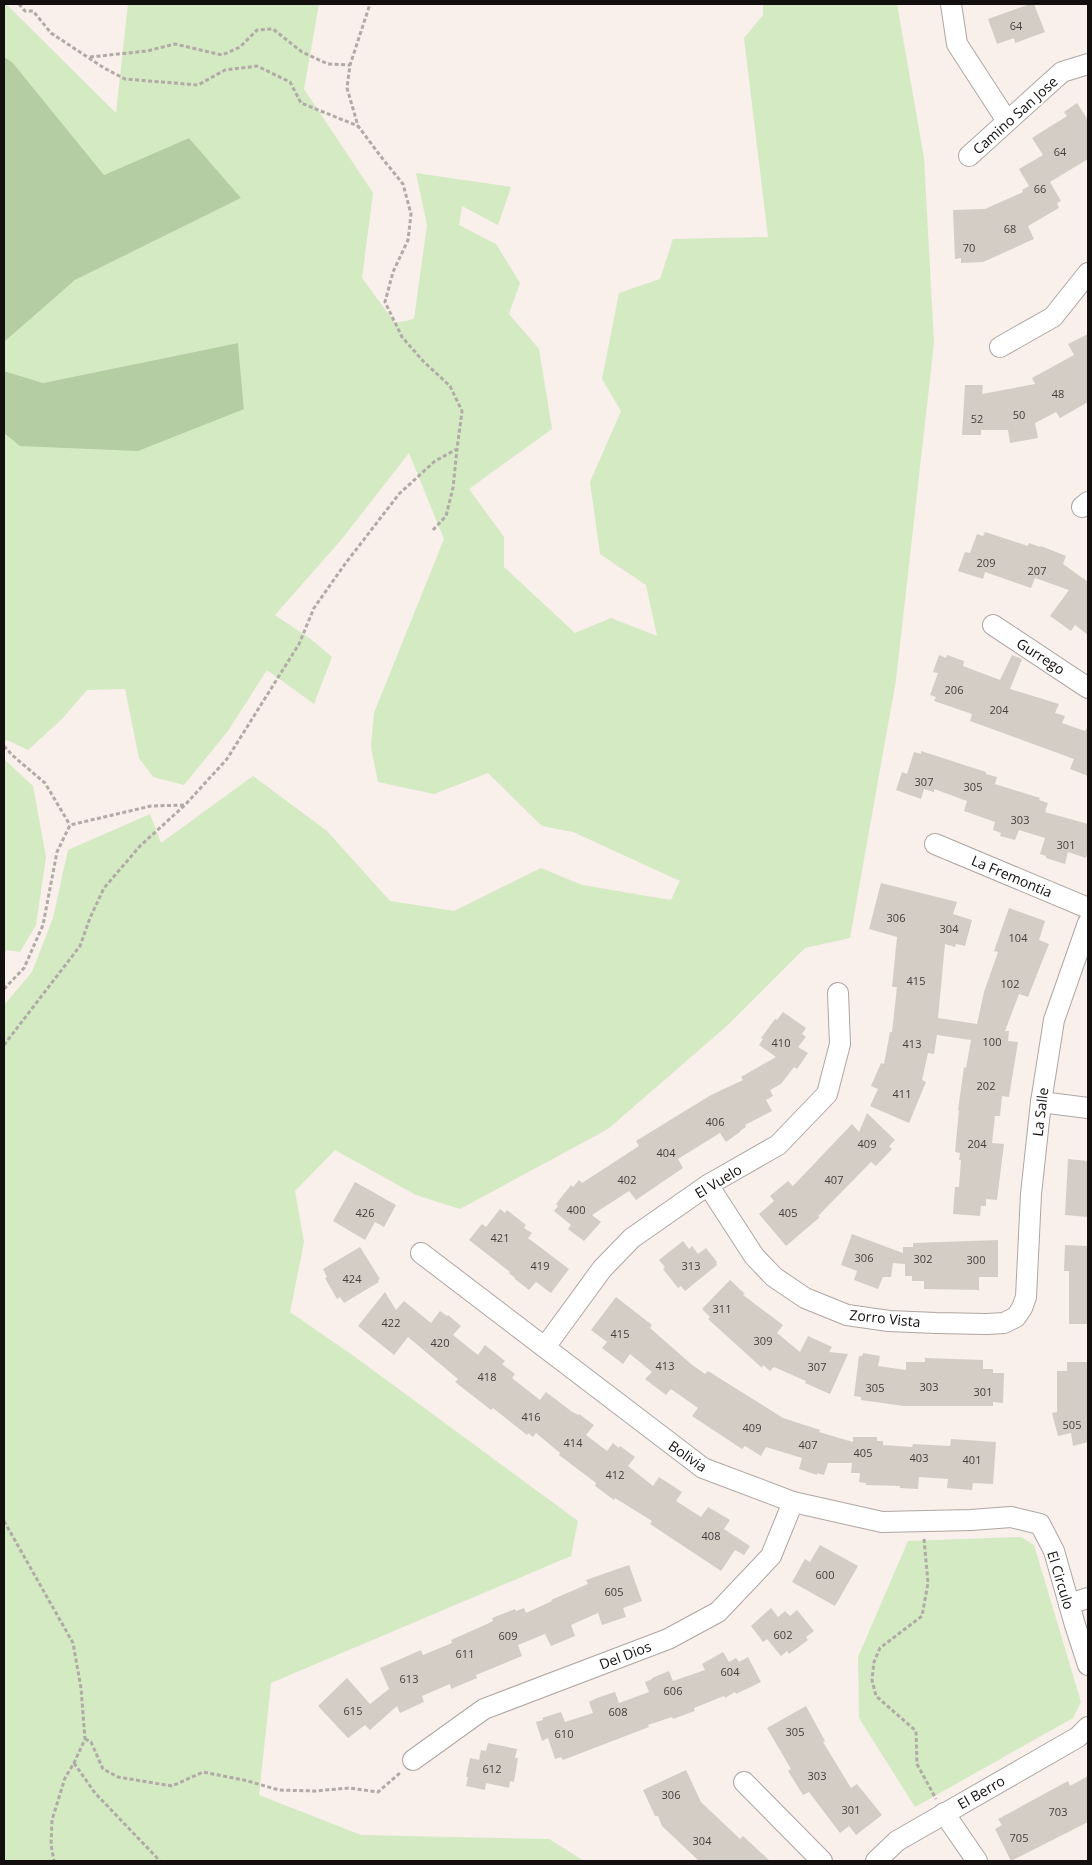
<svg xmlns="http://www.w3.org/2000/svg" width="1092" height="1865" font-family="'Open Sans',sans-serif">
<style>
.green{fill:#d3eac3}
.forest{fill:#b4cda2}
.building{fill:#d4cdc6}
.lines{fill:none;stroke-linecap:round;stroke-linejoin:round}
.street-casing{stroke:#afa6a2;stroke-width:22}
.path{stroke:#b2aaa7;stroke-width:3;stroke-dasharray:4 2.5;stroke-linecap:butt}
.street{stroke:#fff;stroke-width:20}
.labels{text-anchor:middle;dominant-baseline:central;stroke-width:4;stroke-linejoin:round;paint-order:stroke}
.number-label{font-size:11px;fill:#423e3c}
.street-label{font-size:14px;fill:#120f0e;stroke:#fff}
</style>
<rect width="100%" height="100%" fill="#f9efeb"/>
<g class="green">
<path d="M4 4H6L116 113 128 4H319L304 89 373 193 362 278 395 323 414 319 427 225 416 173 511 187 498 225 462 206 459 225 496 244 520 283 509 314 539 349 552 429 469 489 504 537V567L575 633 611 618 657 636 646 585 600 554 590 482 621 411 602 379 619 293 660 279 673 239 768 237 744 38 763 15V4H897L924 158 934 343 896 680 850 938 805 948 729 1024 608 1129 460 1209 416 1195 335 1150 295 1191 304 1242 290 1312 351 1354 578 1521 571 1556 271 1683 259 1795 361 1835 549 1839 584 1861H4V1005L32 972 53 918 68 850 150 814 161 843 253 776 327 831 390 901 454 911 541 868 582 885 671 900 680 881 573 832 542 826 488 773 434 794 378 782 371 747 374 713 444 539 409 453 341 540 275 615 312 640 332 657 314 704 267 670 228 731 184 785 153 777 139 758 125 689 87 690 62 719 28 750 7 740 4 742V433L21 446 244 408 238 343 43 383 4 371V342L75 280 241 198 189 138 104 175 12 62 4 57Z"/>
<path d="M4 759 33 786 46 857 36 925 20 952 7 950 4 955Z"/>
<path d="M1021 1537 1034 1545 1081 1702 1073 1718 915 1807 859 1718 858 1657 908 1541Z"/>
</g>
<g class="forest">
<path d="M4 57 12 62 104 175 189 138 241 198 75 280 4 342Z"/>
<path d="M238 343 244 409 138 451 20 446 4 433V371L43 383Z"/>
</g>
<g class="building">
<path d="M1030 4H1034L1045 32 1015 43 1014 38 997 44 988 19Z"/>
<path d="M1077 103 1088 120V159L1050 182 1061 201 1057 203 1059 208 1028 226 1034 239 983 262 961 263V258L955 259 953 210 985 209 1023 192 1022 190 1029 186 1019 169 1043 155 1032 138 1067 116 1064 112Z"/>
<path d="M1088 334V402L1060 418 1056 412 1035 423 1038 438 1010 443 1008 430H981V435H962L965 385H983L982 394 1035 384 1032 378 1074 355 1068 344Z"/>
<path d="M985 532 1028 546 1029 543 1040 547 1041 546 1066 556 1063 564 1088 582V635L1075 625 1071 631 1050 616 1069 590 1035 578 1031 588 985 572 983 579 958 571 965 552 970 553 977 534 983 536Z"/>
<path d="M939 655 946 658 947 655 964 661 963 666 1000 680 1012 655 1022 659 1010 689 1059 704 1055 713 1065 716 1062 723 1085 731 1088 726V776L1070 769 1074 759 970 721 972 714 934 701 936 697 930 695 938 673 933 672Z"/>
<path d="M921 751 986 772V774L997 777 995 784 1040 798 1039 800 1048 803 1045 812 1088 824V850L1086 858 1068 852 1065 864 1046 858V856L1040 854 1045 838 1019 830 1015 840 1000 836 1001 833 993 830 995 822 964 811 967 801 934 789V792L924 789 921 799 896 790 902 772 907 774 914 752 921 754Z"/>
<path d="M881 883 957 902 953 914 972 920 965 946 956 944 955 947 945 944 938 1018 977 1024 984 992 998 952 994 951 1009 908 1045 921 1039 940 1049 944 1028 997 1019 994 1005 1031H1009L1008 1041 1018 1042 1009 1097 1002 1096 1000 1116H995L992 1143 1004 1144 997 1200 986 1199V1206H981L980 1216 953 1214 955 1187H959L961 1160H959L960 1153 955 1152 959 1110H958L964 1067 966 1068 971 1040 937 1035 934 1054 928 1053 922 1080 926 1082 909 1123 870 1106 878 1089 871 1086 881 1063 884 1064 890 1032H892L897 987H892L897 937 869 929Z"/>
<path d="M783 1012 806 1028 802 1034 806 1037 798 1047 808 1053 797 1069 794 1067 781 1084 770 1090 773 1096 766 1100 772 1111 745 1125 746 1127 740 1131V1132L726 1142 720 1133 678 1159 683 1168 636 1200 629 1191 592 1215 601 1222 584 1241 568 1229 571 1225 554 1211 558 1206 556 1204 571 1185 573 1187 579 1180 582 1183 639 1146 636 1141 711 1095 743 1080 741 1077 776 1057 759 1045 763 1039 761 1038 775 1019 777 1020Z"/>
<path d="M867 1113 895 1140 889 1146 892 1149 876 1166 871 1162 818 1216 820 1217 786 1246 759 1214 774 1201 770 1196 788 1181 793 1186 852 1124 859 1132Z"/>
<path d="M1068 1159 1088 1161V1217L1065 1215Z"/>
<path d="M355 1182 396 1205 384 1227 375 1222 365 1240 333 1221Z"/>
<path d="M500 1209 505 1213 507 1210 526 1225 524 1228 532 1233 528 1238 569 1269 551 1293 536 1282 529 1290 515 1279V1278L509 1273 510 1272 469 1240 482 1224 486 1227Z"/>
<path d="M852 1234 903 1253V1247H913V1243L998 1240V1277H979V1290L924 1289V1281H912V1276H905V1264L893 1263 891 1277H883L878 1289 854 1280 857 1271 841 1265Z"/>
<path d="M683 1241 689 1249 692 1246 698 1254 706 1248 717 1262 716 1263 717 1265 685 1291 681 1286 678 1288 663 1269 665 1267 659 1260Z"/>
<path d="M1065 1245 1088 1246V1324H1069V1271H1064Z"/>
<path d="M360 1247 380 1279 378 1280 379 1282 344 1303 340 1297 337 1299 325 1278 327 1277 323 1269Z"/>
<path d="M730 1280 745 1294 743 1295 783 1325 777 1333 800 1352 808 1336 832 1347 829 1352 848 1354 830 1394 805 1383 806 1381 774 1367 770 1371 763 1365 762 1368 708 1319 710 1317 702 1309Z"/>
<path d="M385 1292 396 1310 404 1301 431 1323 440 1311 447 1316 448 1315 461 1326 453 1335 478 1355 485 1345 505 1361 502 1364 515 1374 512 1378 540 1400 546 1392 571 1411 578 1415 579 1414 594 1425 586 1435 607 1451 613 1443 619 1448 620 1446 635 1457 628 1466 653 1486 659 1477 682 1492 676 1501 701 1517 708 1507 730 1520 724 1529 750 1546 744 1555 735 1550 721 1571 650 1524 652 1521 615 1498 614 1500 595 1486 596 1483 559 1455 560 1453 536 1433 533 1437 528 1433 527 1435 493 1408 491 1410 455 1382 458 1379 408 1337 394 1355 358 1326Z"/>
<path d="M616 1297 652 1325 650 1328 691 1364 705 1374 708 1371 783 1418 820 1430 819 1432 853 1442V1437H877V1441H883V1445L912 1447 913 1444 950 1446 951 1439 996 1442 993 1484 973 1483 972 1490 947 1488 948 1479 919 1477 918 1489 900 1488V1486L866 1485V1483L859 1482 860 1473H851L852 1463H828L824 1475 817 1473V1475L799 1469 802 1458 766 1447 761 1456 745 1446 742 1449 692 1416 698 1408 671 1389 666 1395 645 1379 652 1372 630 1354 623 1364 602 1348 607 1342 591 1330Z"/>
<path d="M863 1353 880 1356 878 1366 906 1370V1362H925V1358L983 1360V1369H993V1373H1004L1003 1403 993 1402V1406H904L861 1400V1397L854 1396 859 1356H862Z"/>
<path d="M1067 1362H1088V1442L1073 1446 1071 1433 1058 1436 1052 1413 1057 1412V1371H1067Z"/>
<path d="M820 1545 858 1566 835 1606 792 1582 805 1559 810 1562Z"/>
<path d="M629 1565 642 1601 623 1608 626 1617 602 1625 598 1613 571 1625 575 1636 551 1646 545 1634 518 1645 522 1656 476 1675 477 1678 451 1689 450 1684 422 1696 424 1702 400 1713 397 1706 370 1730 365 1725 348 1738 318 1706 347 1678 370 1704 389 1689 380 1668 421 1650 423 1655 452 1643 451 1640 487 1624 493 1621 492 1618 515 1609 516 1611 524 1608 526 1613 552 1601 551 1600 588 1584 586 1580Z"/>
<path d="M771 1608 778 1617 785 1611 790 1616 797 1610 814 1631 806 1637 808 1640 789 1654 787 1651 781 1656 767 1639 763 1642 751 1626Z"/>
<path d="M723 1652 729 1662 736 1658 739 1662 748 1657 761 1682 736 1694 735 1692 725 1698 724 1696 694 1708 695 1711 673 1719 672 1717 648 1725 649 1727 563 1760 561 1757 555 1759 548 1738 542 1741 536 1722 543 1720 542 1718 561 1712 565 1722 593 1713 589 1702 597 1698 615 1692 619 1703 649 1692 645 1682 652 1679V1678L669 1671 673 1681 705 1670 702 1664Z"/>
<path d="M806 1706 825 1741 823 1742 851 1788 857 1784 882 1815 856 1835 849 1826 840 1833 809 1792 803 1795 788 1771 791 1769 767 1728Z"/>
<path d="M488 1743 517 1749 515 1758H518L514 1782 510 1781 509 1788 486 1783 485 1790 466 1786 468 1777H466L470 1758 479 1760 481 1750 486 1751Z"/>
<path d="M686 1770 701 1802 740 1839 743 1836 770 1861H699L662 1826 658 1816H655L643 1790Z"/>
<path d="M1088 1776V1822L1011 1861 995 1829 1002 1825 998 1819 1068 1781 1070 1786Z"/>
</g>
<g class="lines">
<defs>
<g id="street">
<path d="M951 4 957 44 1007 121"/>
<path d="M969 156 1062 72 1088 64"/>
<path d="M1000 347 1053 317 1088 273"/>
<path d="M1082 507 1088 502"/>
<path d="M993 625 1088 688"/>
<path d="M935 844 1088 908"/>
<path d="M1041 1102 1088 1108"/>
<path d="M708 1185 754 1256 774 1277 805 1298 847 1315 889 1321 936 1323 987 1324 1004 1323 1016 1317 1022 1308 1026 1297 1031 1194 1041 1102 1054 1020 1088 923"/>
<path d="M421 1253 703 1468 793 1502 882 1522 971 1520 1011 1517 1040 1524 1054 1551 1075 1625 1088 1665"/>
<path d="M545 1347 602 1269 632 1238 708 1185 778 1145 827 1094 840 1044 838 993"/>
<path d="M1069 1604 1088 1598"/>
<path d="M413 1760 484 1709 668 1639 718 1612 771 1556 793 1502"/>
<path d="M744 1782 822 1861"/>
<path d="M944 1813 977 1861"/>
<path d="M876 1861 897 1841 1078 1737 1088 1727"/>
</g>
</defs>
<use href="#street" class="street-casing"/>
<g class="path">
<path d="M19 4 25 11H33L51 33 104 68 125 79 198 85 225 70 257 66 290 82 301 103 358 126"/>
<path d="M90 57 147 51 175 44 222 55 240 47 257 30 273 29 302 52 328 64 350 65"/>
<path d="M433 530 446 516 453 488 457 449"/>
<path d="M4 746 12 755 45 783 70 825"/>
<path d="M4 989 24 968 43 925 57 852 70 825 151 806 185 805"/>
<path d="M4 1045 80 946 90 918 104 888 140 846 185 805 227 759 299 644 314 608 345 564 399 494 435 461 457 449 462 411 450 386 423 361 402 337 385 302 393 272 408 240 411 214 403 184 382 158 358 126 347 88 350 65 370 4"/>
<path d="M4 1521 73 1643 81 1688 85 1739 74 1763 65 1778 52 1820 51 1845 54 1861"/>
<path d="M924 1539 928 1583 922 1616 880 1648 874 1662 872 1680 876 1696 916 1731 917 1764 936 1799"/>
<path d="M85 1739 91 1742 103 1769 118 1777 172 1786 203 1772 244 1780 279 1790 315 1791 349 1788 378 1792 400 1773"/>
<path d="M74 1763 95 1793 160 1861"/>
</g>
<use href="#street" class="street"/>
</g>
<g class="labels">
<g class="number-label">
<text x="1016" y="25">64</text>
<text x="1060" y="151">64</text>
<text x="1040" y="188">66</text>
<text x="1010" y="228">68</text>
<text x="969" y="247">70</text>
<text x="1058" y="393">48</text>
<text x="1019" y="414">50</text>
<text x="977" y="418">52</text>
<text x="986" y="562">209</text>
<text x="1037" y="570">207</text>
<text x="954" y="689">206</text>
<text x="999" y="709">204</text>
<text x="924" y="781">307</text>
<text x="973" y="786">305</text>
<text x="1020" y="819">303</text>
<text x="1066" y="844">301</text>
<text x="896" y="917">306</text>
<text x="949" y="928">304</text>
<text x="1018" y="937">104</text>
<text x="916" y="980">415</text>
<text x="1010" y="983">102</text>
<text x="992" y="1041">100</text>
<text x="781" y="1042">410</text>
<text x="912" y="1043">413</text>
<text x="986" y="1085">202</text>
<text x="902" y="1093">411</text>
<text x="715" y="1121">406</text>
<text x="867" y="1143">409</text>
<text x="977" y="1143">204</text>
<text x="666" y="1152">404</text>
<text x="627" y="1179">402</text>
<text x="834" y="1179">407</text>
<text x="576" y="1209">400</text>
<text x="365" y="1212">426</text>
<text x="788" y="1212">405</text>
<text x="500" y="1237">421</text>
<text x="864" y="1257">306</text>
<text x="923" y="1258">302</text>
<text x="976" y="1259">300</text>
<text x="540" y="1265">419</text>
<text x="691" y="1265">313</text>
<text x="352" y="1278">424</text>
<text x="722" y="1308">311</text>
<text x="391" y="1322">422</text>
<text x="620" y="1333">415</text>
<text x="763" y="1340">309</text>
<text x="440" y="1342">420</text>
<text x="665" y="1365">413</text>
<text x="817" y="1366">307</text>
<text x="487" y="1376">418</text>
<text x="929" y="1386">303</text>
<text x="875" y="1387">305</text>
<text x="983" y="1391">301</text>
<text x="531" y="1416">416</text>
<text x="1072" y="1424">505</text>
<text x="752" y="1427">409</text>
<text x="573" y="1442">414</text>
<text x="808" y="1444">407</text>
<text x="863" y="1452">405</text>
<text x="919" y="1457">403</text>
<text x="972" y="1459">401</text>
<text x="615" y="1474">412</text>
<text x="711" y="1535">408</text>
<text x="825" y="1574">600</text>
<text x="614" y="1591">605</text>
<text x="783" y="1634">602</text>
<text x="508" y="1635">609</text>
<text x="465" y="1653">611</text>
<text x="730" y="1671">604</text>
<text x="409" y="1678">613</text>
<text x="673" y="1690">606</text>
<text x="353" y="1710">615</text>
<text x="618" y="1711">608</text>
<text x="795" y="1731">305</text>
<text x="564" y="1733">610</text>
<text x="492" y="1768">612</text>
<text x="817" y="1775">303</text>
<text x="671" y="1794">306</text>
<text x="851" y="1809">301</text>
<text x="1058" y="1811">703</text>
<text x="1019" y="1837">705</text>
<text x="702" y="1840">304</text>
</g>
<g class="street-label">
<text transform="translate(1015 115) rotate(-42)">Camino San Jose</text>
<text transform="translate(1041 656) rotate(33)">Gurrego</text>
<text transform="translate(1012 876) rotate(23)">La Fremontia</text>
<text transform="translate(1040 1112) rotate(-83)">La Salle</text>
<text transform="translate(718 1181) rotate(-31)">El Vuelo</text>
<text transform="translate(885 1318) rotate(6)">Zorro Vista</text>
<text transform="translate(688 1456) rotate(35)">Bolivia</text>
<text transform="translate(1061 1580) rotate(73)">El Circulo</text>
<text transform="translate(625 1655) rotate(-21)">Del Dios</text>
<text transform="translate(981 1792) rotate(-30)">El Berro</text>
</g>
</g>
<rect width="1092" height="1865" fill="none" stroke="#120f0e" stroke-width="10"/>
</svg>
